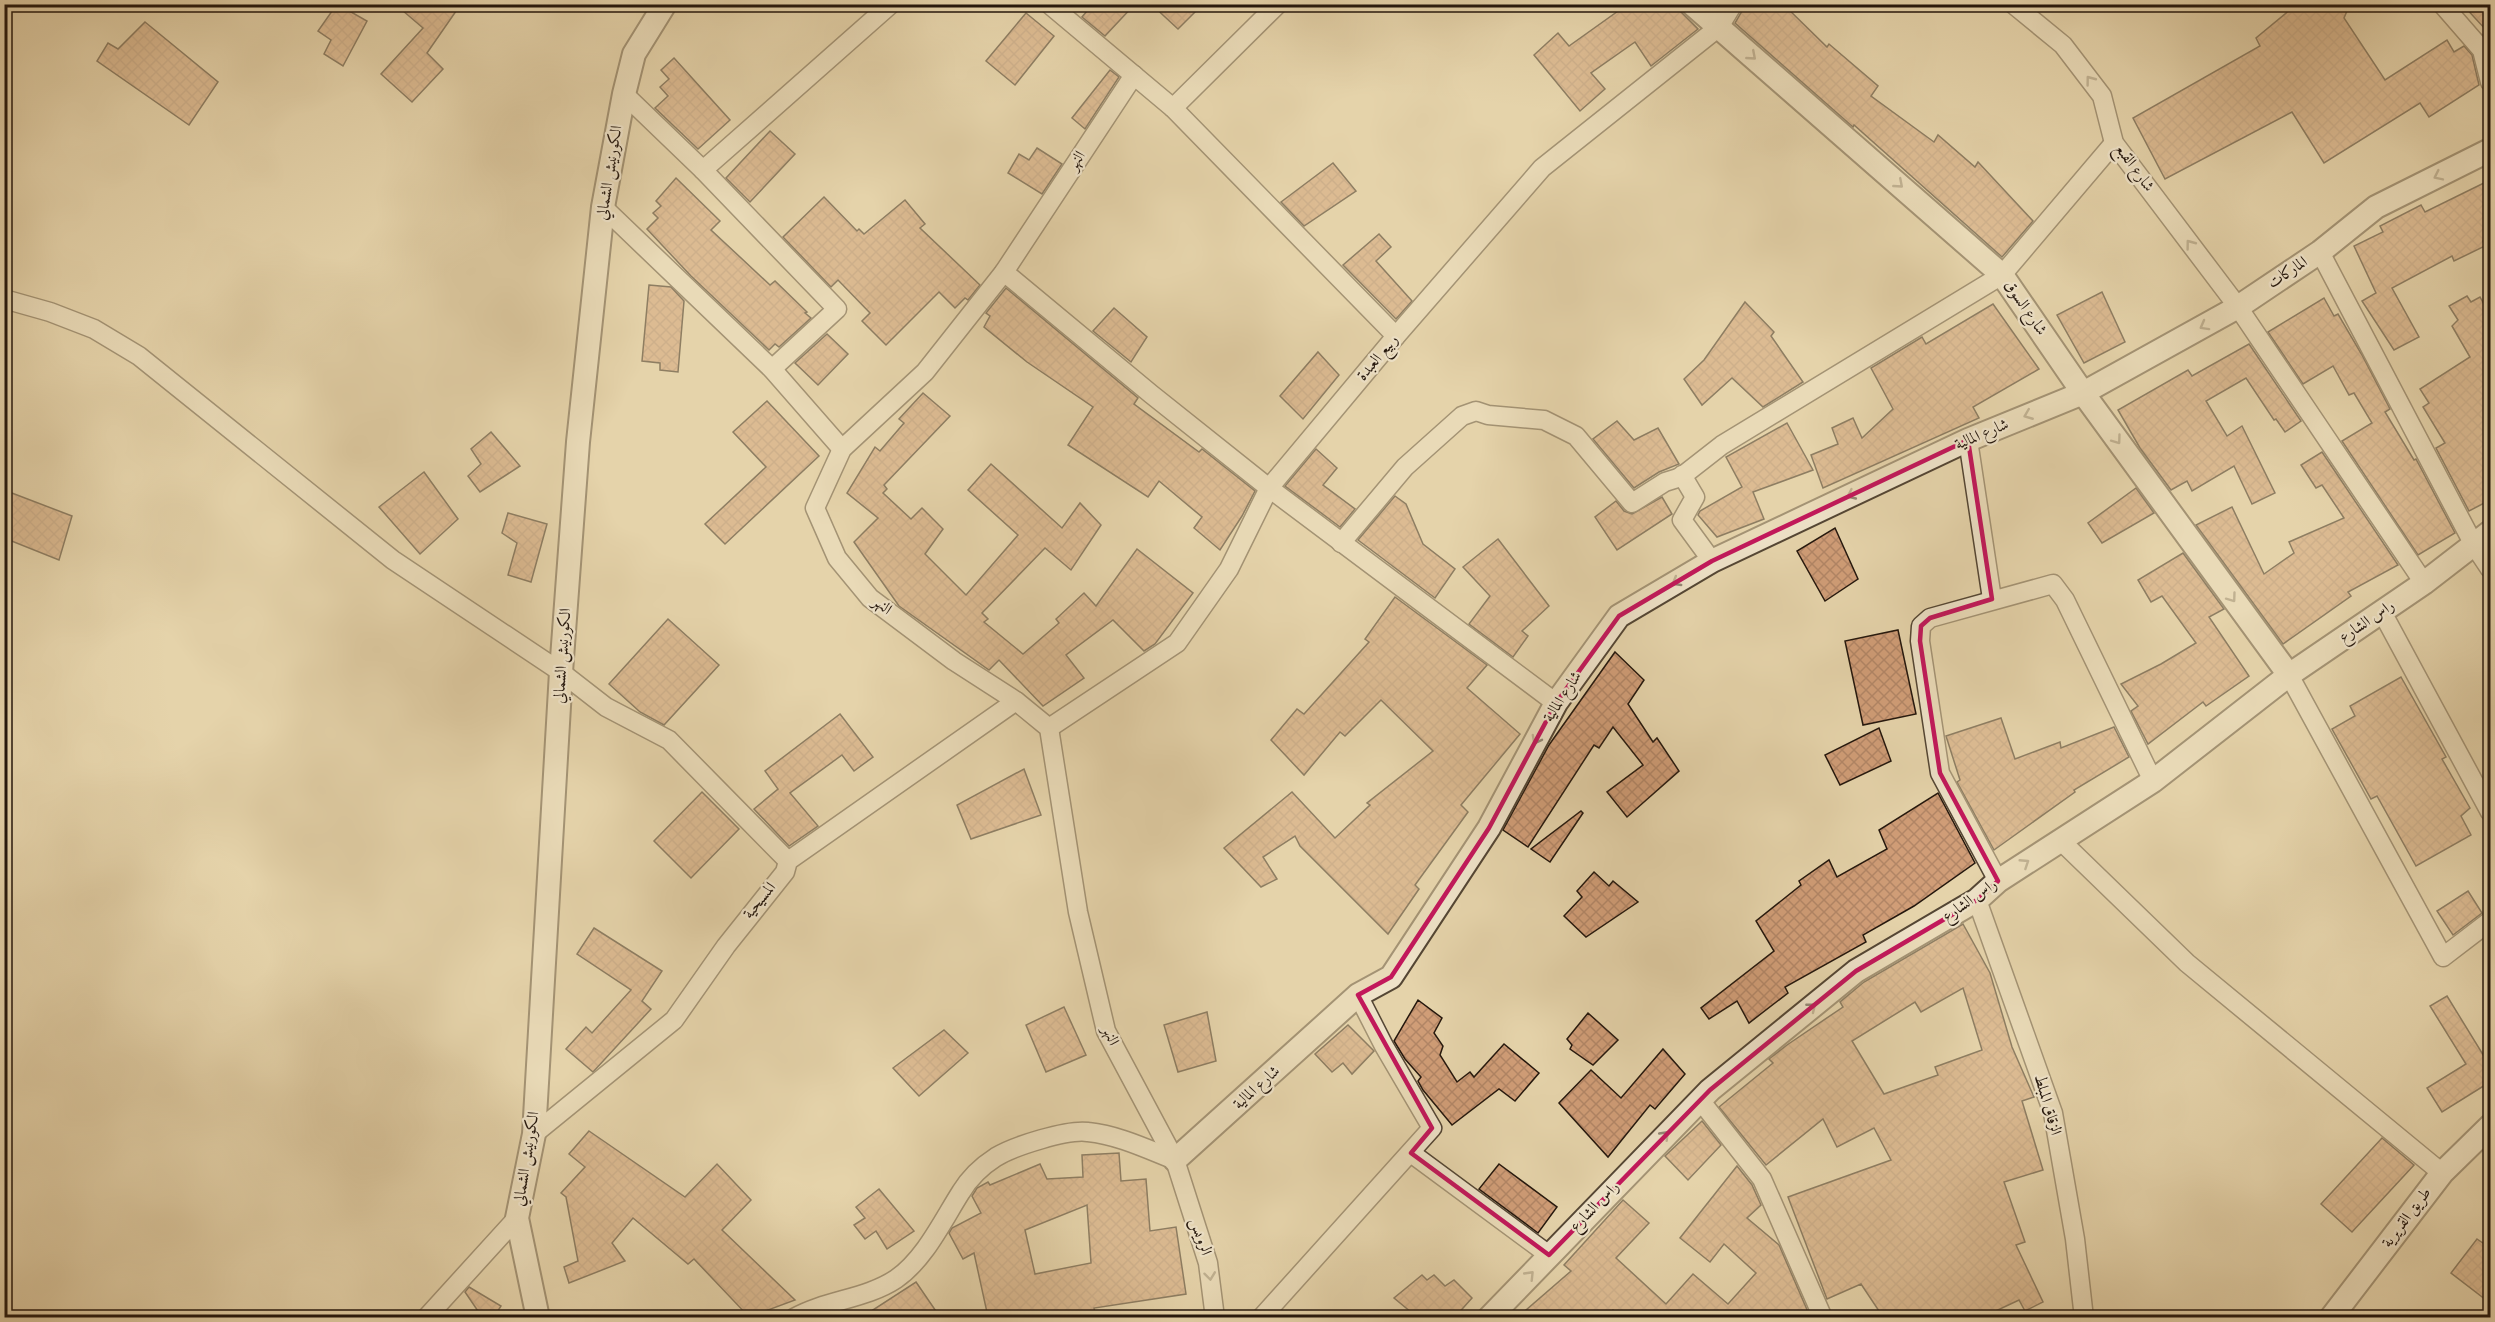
<svg xmlns="http://www.w3.org/2000/svg" width="2495" height="1322" font-family="Vollkorn,Amiri,serif">
<style>
.building{fill:url(#building-cross-hatch);stroke:#24170d;stroke-width:1.5;fill-rule:evenodd}
.lines{fill:none;stroke-linecap:round;stroke-linejoin:round}
.minor-casing{stroke:#544634;stroke-width:21}
.tertiary-casing{stroke:#544634;stroke-width:26}
.minor{stroke:#eee2c8;stroke-width:18}
.tertiary{stroke:#eee2c8;stroke-width:22}
.oneway{stroke:#938774}
.marked{fill:none;stroke:#c2185b;stroke-width:4.5;stroke-linejoin:round}
.labels{text-anchor:middle;dominant-baseline:central;stroke-width:4.5;stroke-linejoin:round;paint-order:stroke}
.street-label{font-size:16px;fill:#24170d;stroke:#eee2c8}
</style>
<defs>
<pattern id="building-cross-hatch" width="8" height="8" patternUnits="userSpaceOnUse" patternTransform="scale(1.5)"><rect width="8" height="8" fill="#d09d77"/><path d="M0 0l8 8M0 8l8-8" fill="none" stroke="#b28666"/></pattern>
</defs>
<rect width="100%" height="100%" fill="#e5d3aa"/>
<filter id="stains"><feTurbulence type="fractalNoise" baseFrequency=".00333" numOctaves="4"/><feColorMatrix values="0 0 0 0 .2 0 0 0 0 .09 0 0 0 0 .02 0 0 0 .5 -.17"/></filter>
<radialGradient id="worn" r=".72"><stop offset=".6" stop-color="#630" stop-opacity="0"/><stop offset="1" stop-color="#630" stop-opacity=".3"/></radialGradient>
<g class="building">
<path d="M337 4 367 21 343 66 324 54 331 40 318 31Z"/>
<path d="M395 4H461L427 53 443 69 412 102 381 74 423 28Z"/>
<path d="M1093 4H1135L1105 36 1082 17Z"/>
<path d="M1151 4H1203L1178 29Z"/>
<path d="M1628 4H1673L1698 29 1651 66 1635 42 1591 73 1605 89 1580 111 1534 55 1558 33 1569 46Z"/>
<path d="M1746 4H1783L1827 47 1829 44 1878 86 1871 96 1934 142 1938 135 1975 167 1978 162 2033 221 2002 257 1854 125 1853 127 1735 23Z"/>
<path d="M2297 4H2350L2344 18 2385 80 2447 40 2454 52 2464 46 2472 55 2479 85 2429 117 2420 103 2324 163 2292 112 2165 179 2133 118 2260 46 2256 38Z"/>
<path d="M2462 4H2490V43L2483 35 2488 32Z"/>
<path d="M1026 13 1054 36 1015 85 986 61Z"/>
<path d="M145 22 218 82 189 125 97 61 108 43 118 49Z"/>
<path d="M674 58 730 120 698 149 655 108 668 96 660 87 669 79 661 70Z"/>
<path d="M1110 70 1119 77 1085 129 1072 118Z"/>
<path d="M770 131 795 154 750 202 726 178Z"/>
<path d="M1037 148 1062 164 1042 194 1008 173 1019 154 1029 160Z"/>
<path d="M1333 163 1356 191 1304 226 1281 202Z"/>
<path d="M676 178 720 221 711 230 770 285 775 281 807 312 805 313 811 318 779 347 775 344 769 350 691 276 647 229 658 218 653 213 661 206 656 201Z"/>
<path d="M2490 180V238L2483 241 2485 246 2454 261 2452 256 2392 288 2419 337 2394 350 2362 301 2376 293 2354 246 2383 232 2380 226 2421 205 2425 212Z"/>
<path d="M824 197 857 231 859 229 864 234 905 200 925 224 920 228 980 285 968 300 965 298 955 308 939 292 886 345 862 321 870 313 838 280 831 287 783 237Z"/>
<path d="M1379 234 1391 247 1376 261 1412 301 1396 319 1343 265Z"/>
<path d="M649 285 671 287 684 301 678 372 660 370V363L642 361Z"/>
<path d="M1006 288 1138 398 1134 404 1199 452 1202 449 1255 491 1242 516 1220 550 1194 528 1202 517 1159 481 1148 497 1068 445 1093 407 1027 362 984 327 990 316 986 313Z"/>
<path d="M2102 292 2125 342 2084 363 2057 315Z"/>
<path d="M2467 296 2471 302 2480 297 2490 315V500L2469 511 2436 448 2445 443 2423 407 2429 403 2420 389 2470 357 2452 326 2458 320 2449 306Z"/>
<path d="M2324 298 2334 316 2338 314 2362 355 2390 409 2385 412 2414 460 2416 459 2455 533 2418 555 2342 441 2372 423 2354 393 2349 395 2333 366 2303 384 2268 332Z"/>
<path d="M1745 302 1774 332 1771 336 1803 382 1763 407 1732 378 1702 405 1684 379 1704 360Z"/>
<path d="M1993 304 2039 369 1973 407 1979 418 1823 488 1811 455 1838 444 1832 428 1853 418 1862 438 1893 409 1871 368 1922 337 1926 344Z"/>
<path d="M1114 308 1147 337 1131 362 1093 331Z"/>
<path d="M827 334 848 354 818 385 795 363Z"/>
<path d="M2249 344 2301 421 2285 432 2276 419 2274 420 2246 378 2206 401 2227 436 2242 426 2275 493 2252 504 2234 466 2192 491 2187 481 2171 490 2140 448 2118 410 2188 370 2192 376Z"/>
<path d="M1318 352 1339 375 1303 419 1280 396Z"/>
<path d="M923 393 950 416 884 485 887 489 883 493 911 519 922 508 943 529 925 554 966 595 1018 535 968 490 991 464 1062 528 1080 503 1101 525 1071 570 1045 548 982 613 988 619 984 622 1023 654 1059 623 1056 619 1084 593 1096 606 1137 549 1193 593 1155 644 1144 651 1113 620 1066 655 1084 678 1043 706 999 660 989 670 899 606 854 542 878 518 847 493 875 447 880 451 904 423 899 419Z"/>
<path d="M767 401 819 456 725 544 705 524 766 467 733 432Z"/>
<path d="M1617 421 1634 440 1658 428 1679 464 1659 472 1634 488 1593 439Z"/>
<path d="M1787 423 1813 470 1753 492 1764 519 1717 537 1698 515 1700 511 1742 487 1726 457Z"/>
<path d="M491 432 520 466 480 492 468 476 481 464 471 449Z"/>
<path d="M1316 449 1337 468 1323 485 1355 509 1340 527 1285 486Z"/>
<path d="M2322 452 2398 565 2348 592 2351 596 2283 644 2196 525 2232 507 2264 574 2294 553 2289 542 2344 518 2322 485 2316 488 2301 465Z"/>
<path d="M424 472 458 519 420 554 379 507Z"/>
<path d="M2136 488 2154 513 2102 543 2088 523Z"/>
<path d="M4 490 72 516 59 560 4 538Z"/>
<path d="M1395 496 1406 504 1423 544 1455 569 1435 598 1358 540Z"/>
<path d="M1662 497 1672 514 1617 550 1595 517 1616 501 1624 511 1632 514Z"/>
<path d="M508 513 547 524 531 582 508 575 517 543 502 533Z"/>
<path d="M1835 528 1858 579 1825 601 1797 551Z"/>
<path d="M1498 539 1549 606 1522 631 1528 636 1513 657 1469 624 1490 596 1463 567Z"/>
<path d="M2183 553 2224 609 2209 617 2249 676 2206 706 2203 702 2148 744 2131 711 2138 706 2121 684 2161 664 2196 643 2162 596 2151 602 2138 580Z"/>
<path d="M1395 597 1487 665 1467 688 1520 734 1461 805 1468 812 1415 885 1419 889 1388 934 1300 846 1295 836 1263 857 1277 879 1261 887 1224 848 1292 792 1335 838 1370 805 1367 803 1433 751 1381 700 1345 736 1340 732 1304 775 1271 740 1297 709 1304 714 1369 642 1365 639Z"/>
<path d="M668 619 719 665 664 725 640 712 609 684Z"/>
<path d="M1898 630 1916 714 1863 725 1845 641Z"/>
<path d="M1615 652 1644 680 1628 704 1653 742 1657 738 1679 771 1627 817 1607 792 1643 765 1613 727 1599 748 1594 745 1528 847 1503 830 1549 745Z"/>
<path d="M2401 677 2446 757 2442 759 2470 808 2461 816 2471 835 2416 866 2377 796 2371 799 2332 729 2355 716 2350 706Z"/>
<path d="M840 714 873 757 854 771 842 755 790 793 818 826 789 846 754 809 778 789 765 771Z"/>
<path d="M2001 718 2015 759 2060 742 2061 748 2114 727 2129 757 2074 790 2075 792 1994 850 1957 782 1960 780 1946 736Z"/>
<path d="M1879 728 1891 761 1840 785 1825 755Z"/>
<path d="M1024 769 1041 815 971 839 957 805Z"/>
<path d="M702 792 739 829 691 878 654 841Z"/>
<path d="M1938 793 1975 863 1914 906 1863 935 1866 942 1785 987 1788 993 1749 1023 1737 1001 1709 1019 1701 1008 1774 951 1756 921 1801 885 1799 881 1829 860 1837 877 1887 849 1879 830Z"/>
<path d="M1581 811 1583 813 1550 862 1531 849Z"/>
<path d="M1594 872 1609 886 1613 881 1638 902 1586 937 1564 916 1582 897 1577 891Z"/>
<path d="M2468 891 2482 913 2453 935 2437 911Z"/>
<path d="M1963 924 1990 973 2012 1047 2034 1097 2022 1101 2043 1170 2004 1182 2025 1242 2016 1245 2043 1302 2025 1311 2019 1300 1983 1317H1883L1861 1284 1827 1299 1788 1197 1891 1160 1874 1128 1837 1147 1823 1119 1766 1165 1719 1107 1773 1063 1769 1059 1787 1045 1843 1007 1840 1002 1864 982ZM1963 988 1982 1050 1935 1067 1938 1075 1884 1094 1852 1041 1915 1002 1921 1012Z"/>
<path d="M594 928 662 971 642 1001 651 1009 593 1072 566 1049 586 1027 592 1033 631 990 577 954Z"/>
<path d="M2447 996 2490 1066V1082L2442 1112 2427 1088 2466 1064 2430 1006Z"/>
<path d="M1418 1000 1442 1018 1434 1033 1443 1046 1440 1055 1457 1082 1470 1072 1474 1077 1504 1044 1539 1073 1515 1101 1499 1089 1452 1125 1423 1090 1418 1081 1421 1077 1405 1059 1394 1041Z"/>
<path d="M1064 1007 1086 1055 1046 1072 1026 1025Z"/>
<path d="M1207 1012 1216 1061 1178 1072 1164 1025Z"/>
<path d="M1588 1013 1618 1040 1593 1065 1570 1049 1572 1045 1567 1039Z"/>
<path d="M1348 1025 1374 1051 1352 1074 1343 1063 1332 1072 1315 1054Z"/>
<path d="M944 1030 968 1053 919 1096 893 1068Z"/>
<path d="M1663 1049 1685 1074 1655 1109 1650 1105 1608 1157 1559 1103 1591 1070 1621 1098Z"/>
<path d="M1702 1121 1721 1145 1688 1180 1665 1156Z"/>
<path d="M589 1131 685 1197 717 1164 751 1200 722 1230 795 1300 749 1317 694 1259 688 1264 633 1218 612 1243 625 1261 569 1283 564 1267 578 1261 566 1197 561 1193 585 1167 569 1154Z"/>
<path d="M2382 1138 2414 1165 2352 1232 2321 1204Z"/>
<path d="M1119 1153 1121 1181 1146 1179 1150 1231 1176 1227 1186 1294 1094 1308 1096 1317H988L974 1253 963 1259 949 1233 952 1228 981 1213 972 1196 977 1188 988 1182 990 1185 1040 1164 1047 1179 1083 1177 1082 1155ZM1087 1205 1091 1263 1035 1274 1025 1230Z"/>
<path d="M1499 1164 1557 1207 1538 1233 1479 1189Z"/>
<path d="M1737 1166 1752 1185 1761 1205 1747 1218 1779 1245 1808 1312 1804 1317H1621L1613 1310 1606 1317H1518L1571 1271 1564 1265 1623 1200 1649 1223 1616 1258 1666 1304 1693 1274 1728 1304 1756 1273 1724 1244 1710 1262 1680 1238Z"/>
<path d="M879 1189 914 1231 887 1249 876 1231 865 1239 854 1225 865 1218 856 1207Z"/>
<path d="M2477 1239 2490 1248V1303L2451 1273Z"/>
<path d="M1422 1275 1427 1280 1434 1275 1445 1286 1454 1280 1472 1298 1455 1317H1417L1394 1298Z"/>
<path d="M916 1282 940 1317H862Z"/>
<path d="M469 1287 501 1306 494 1317H482L465 1292Z"/>
</g>
<g class="lines">
<defs>
<g id="minor">
<path d="M1049 4 1173 108 1396 336"/>
<path d="M2013 4 2063 45 2102 96 2114 143 2238 307 2424 583"/>
<path d="M2442 4 2482 50 2490 82"/>
<path d="M1134 75 1004 272 925 372 842 449 815 508 837 558 870 598 954 661 1016 701 1049 728 1078 912 1106 1031 1175 1160 1208 1263 1215 1318"/>
<path d="M624 94 703 170 837 309 772 369"/>
<path d="M1173 108 1278 4"/>
<path d="M703 170 891 4"/>
<path d="M603 207 772 369 842 449"/>
<path d="M2320 252 2474 545 2490 569"/>
<path d="M1004 272 1151 394 1269 488 1556 703"/>
<path d="M4 299 50 312 94 329 139 356 393 560 561 672 606 707 669 740 788 861"/>
<path d="M1968 440 1992 599"/>
<path d="M1682 475 1695 497 1682 520 1712 561"/>
<path d="M1341 543 1405 467 1462 416 1476 411 1488 415 1544 420 1576 436 1632 503 1665 482 1681 477 1722 445 2002 275 2114 143"/>
<path d="M2382 612 2490 812"/>
<path d="M2289 675 2443 957 2490 921"/>
<path d="M1049 728 1177 643 1229 569 1269 488 1396 336 1542 168 1719 27 1733 4"/>
<path d="M2060 840 2187 963 2442 1173"/>
<path d="M1998 881 1940 773 1920 641 1921 626 1930 618 2053 584 2065 600 2153 781"/>
<path d="M1977 900 2053 1113 2075 1239 2084 1318"/>
<path d="M1700 1100 1762 1179 1823 1318"/>
<path d="M534 1134 674 1020 726 946 785 872 788 861 1016 701"/>
<path d="M1411 1153 1549 1255"/>
<path d="M426 1318 517 1218"/>
<path d="M794 1318C826 1300 866 1299 896 1279 925 1259 943 1220 961 1192 970 1177 982 1166 996 1157 1014 1146 1068 1129 1088 1132 1118 1135 1147 1149 1175 1160"/>
<path d="M1261 1318 1432 1128 1384 1046 1358 995"/>
</g>
<g id="tertiary">
<path d="M1692 4 2002 275 2083 393 2289 675"/>
<path d="M1175 1160 1358 995 1391 977 1489 828 1556 703 1619 616 1712 561 1968 440 2083 393 2238 307 2320 252 2376 207 2490 150"/>
<path d="M538 1318 517 1218 534 1134 561 672 578 442 603 207 624 94 634 54 665 4"/>
<path d="M1489 1318 1710 1090 1856 971 1977 900 1998 881 2153 781 2289 675 2424 583 2490 532"/>
<path d="M2331 1318 2442 1173 2490 1126"/>
</g>
</defs>
<use href="#minor" class="minor-casing"/>
<use href="#tertiary" class="tertiary-casing"/>
<use href="#minor" class="minor"/>
<use href="#tertiary" class="tertiary"/>
</g>
<defs><path id="oneway-chevron" d="M-2-3.5L2.5 0L-2 3.5" fill="none" stroke-width="1.6" stroke-linecap="round" stroke-linejoin="round" transform="scale(1.5)"/></defs>
<g class="oneway">
<use href="#oneway-chevron" transform="translate(1752 56) rotate(41)"/>
<use href="#oneway-chevron" transform="translate(2090 80) rotate(-127)"/>
<use href="#oneway-chevron" transform="translate(2438 176) rotate(154)"/>
<use href="#oneway-chevron" transform="translate(1899 184) rotate(41)"/>
<use href="#oneway-chevron" transform="translate(2190 244) rotate(-127)"/>
<use href="#oneway-chevron" transform="translate(2204 326) rotate(151)"/>
<use href="#oneway-chevron" transform="translate(2028 415) rotate(158)"/>
<use href="#oneway-chevron" transform="translate(2117 440) rotate(54)"/>
<use href="#oneway-chevron" transform="translate(1851 495) rotate(155)"/>
<use href="#oneway-chevron" transform="translate(1676 582) rotate(149)"/>
<use href="#oneway-chevron" transform="translate(2232 598) rotate(54)"/>
<use href="#oneway-chevron" transform="translate(1536 740) rotate(118)"/>
<use href="#oneway-chevron" transform="translate(2025 863) rotate(-33)"/>
<use href="#oneway-chevron" transform="translate(1812 1007) rotate(-39)"/>
<use href="#oneway-chevron" transform="translate(1665 1135) rotate(-46)"/>
<use href="#oneway-chevron" transform="translate(1530 1275) rotate(-46)"/>
<use href="#oneway-chevron" transform="translate(1210 1276) rotate(83)"/>
</g>
<path d="M0 0H2495V1322H0ZM1968 440 1992 599 1930 618 1921 626 1920 641 1940 773 1998 881 1977 900 1856 971 1710 1090 1549 1255 1411 1153 1432 1128 1358 995 1391 977 1489 828 1556 703 1619 616 1712 561Z" fill="#e5d3aa" fill-opacity=".55" fill-rule="evenodd"/>
<path class="marked" d="M1968 440 1992 599 1930 618 1921 626 1920 641 1940 773 1998 881 1977 900 1856 971 1710 1090 1549 1255 1411 1153 1432 1128 1358 995 1391 977 1489 828 1556 703 1619 616 1712 561Z"/>
<g class="labels">
<g class="street-label">
<text transform="translate(1077 161) rotate(-57)">النهر</text>
<text transform="translate(2134 168) rotate(54)">شارع القبع</text>
<text transform="translate(610 173) rotate(-81)">الكورنيش الشمالي</text>
<text transform="translate(2288 273) rotate(-34)">الماركات</text>
<text transform="translate(2025 308) rotate(56)">شارع السوق</text>
<text transform="translate(1378 358) rotate(-50)">ربيع العبدة</text>
<text transform="translate(1982 435) rotate(-23)">شارع المالية</text>
<text transform="translate(882 606) rotate(38)">النهر</text>
<text transform="translate(2367 622) rotate(-34)">راس الشارع</text>
<text transform="translate(563 656) rotate(-86)">الكورنيش الشمالي</text>
<text transform="translate(1563 697) rotate(-57)">شارع المالية</text>
<text transform="translate(760 901) rotate(-51)">المسيحية</text>
<text transform="translate(1970 901) rotate(-35)">راس الشارع</text>
<text transform="translate(1110 1036) rotate(67)">النهر</text>
<text transform="translate(1257 1088) rotate(-42)">شارع المالية</text>
<text transform="translate(2047 1105) rotate(74)">الزقاق المبلط</text>
<text transform="translate(527 1159) rotate(-81)">الكورنيش الشمالي</text>
<text transform="translate(1595 1207) rotate(-46)">راس الشارع</text>
<text transform="translate(2407 1218) rotate(-53)">طريق القريرية</text>
<text transform="translate(1200 1237) rotate(72)">الرويس</text>
</g>
</g>
<rect width="2495" height="1322" fill="none" stroke="#e5d3aa" stroke-width="24"/>
<rect x="6" y="6" width="2483" height="1310" fill="none" stroke="#24170d" stroke-width="3"/>
<rect x="12" y="12" width="2471" height="1298" fill="none" stroke="#24170d" stroke-width="1.5"/>
<rect width="100%" height="100%" filter="url(#stains)"/>
<rect width="100%" height="100%" fill="url(#worn)"/>
</svg>
